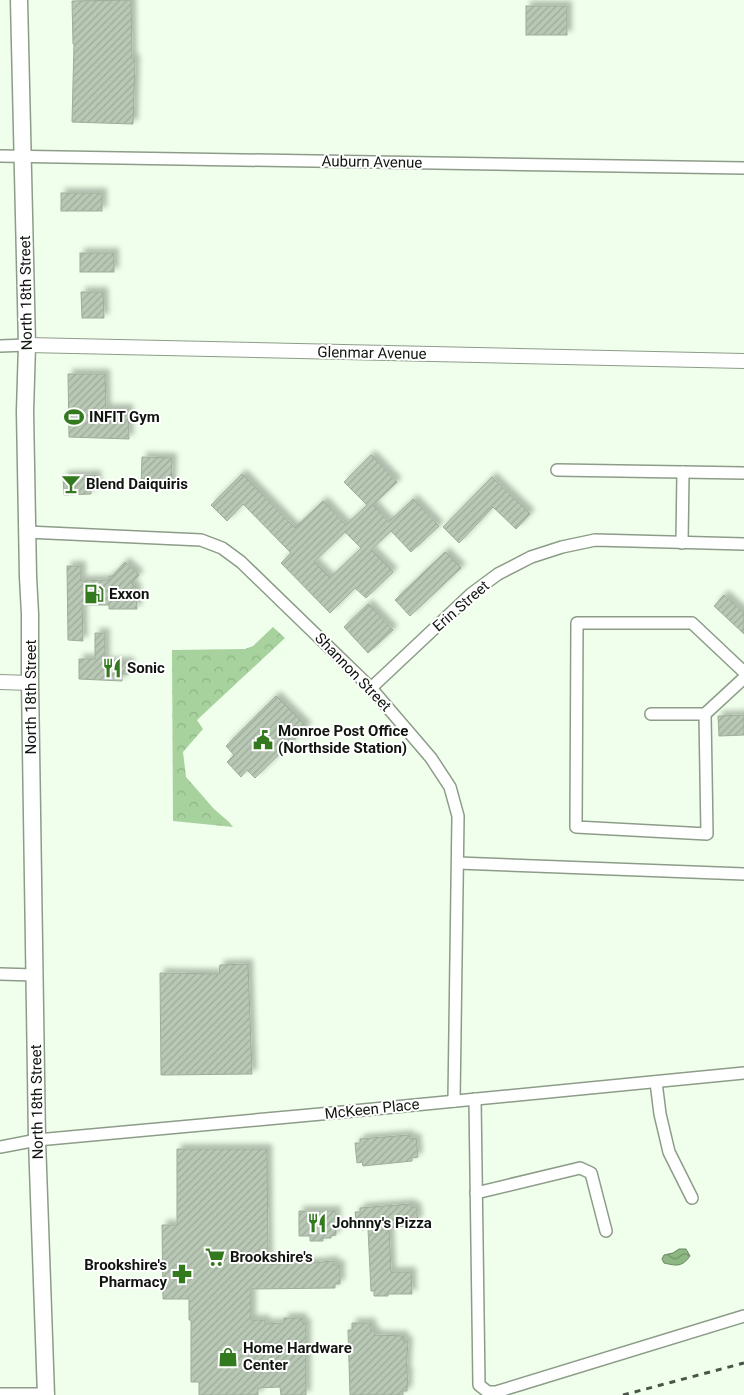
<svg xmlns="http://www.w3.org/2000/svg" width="744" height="1395" font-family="Roboto,sans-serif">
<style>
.forest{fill:url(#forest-crowns)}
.water{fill:url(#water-waves);stroke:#688760}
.building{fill:url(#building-hatch);stroke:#9ead9a;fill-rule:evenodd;filter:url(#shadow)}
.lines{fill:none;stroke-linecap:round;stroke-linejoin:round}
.minor-casing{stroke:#8d9c89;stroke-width:14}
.tertiary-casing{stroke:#8d9c89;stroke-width:16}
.secondary-casing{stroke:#8d9c89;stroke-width:19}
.minor{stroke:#fff;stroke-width:11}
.tertiary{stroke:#fff;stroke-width:14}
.secondary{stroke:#fff;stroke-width:16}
.rail{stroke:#4b5449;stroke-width:3;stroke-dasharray:6 6;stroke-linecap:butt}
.labels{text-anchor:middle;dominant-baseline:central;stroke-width:4;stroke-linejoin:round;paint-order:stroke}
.street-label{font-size:15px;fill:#10160f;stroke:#fff}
.poi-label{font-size:15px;font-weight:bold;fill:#10160f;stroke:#fff;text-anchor:start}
</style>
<defs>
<pattern id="forest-crowns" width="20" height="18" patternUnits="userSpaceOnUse" patternTransform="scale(1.25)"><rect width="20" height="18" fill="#a7d29d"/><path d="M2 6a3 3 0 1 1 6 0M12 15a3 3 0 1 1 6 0" fill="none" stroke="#8fb486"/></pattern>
<pattern id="water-waves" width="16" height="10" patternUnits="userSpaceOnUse" patternTransform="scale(1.25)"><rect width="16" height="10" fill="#8db783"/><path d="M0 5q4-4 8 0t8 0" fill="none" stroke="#72946a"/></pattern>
<pattern id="building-hatch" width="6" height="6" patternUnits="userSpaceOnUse" patternTransform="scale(1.25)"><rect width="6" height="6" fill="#b8c8b5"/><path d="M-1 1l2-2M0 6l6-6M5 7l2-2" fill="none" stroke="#9dab9a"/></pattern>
<filter id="shadow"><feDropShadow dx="4.5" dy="-4.5" stdDeviation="2.5" flood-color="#0004"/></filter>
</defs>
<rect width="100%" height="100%" fill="#efffeb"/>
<path class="forest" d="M273 627 285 638 197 720 203 729 183 752 186 777 214 809 229 822 233 827 173 821 172 650 245 649 253 646Z"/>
<path class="water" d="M679 1249H686L690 1256C682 1267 677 1266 664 1263L662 1259 664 1255 673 1253Z"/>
<g class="building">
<path d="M131 0 132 59H135L133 124 72 122 74 44H73L72 1Z"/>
<rect x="526" y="6" width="41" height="29"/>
<rect x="61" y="193" width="41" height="18"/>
<rect x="80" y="253" width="34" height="19"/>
<path d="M81 292H103L104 318H82Z"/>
<path d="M68 374H105L106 409H128L129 439 69 437Z"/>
<path d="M371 455 397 482 373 505 389 522 413 499 439 526 411 552 391 531 371 550 393 572 366 598 355 588 330 613 281 563 291 553 243 504 227 521 211 505 242 474 295 528 323 501 346 525 367 505 344 482ZM345 532 361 548 330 578 314 562Z"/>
<path d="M142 457 172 458 171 490 141 488Z"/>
<path d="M96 475 97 486H91V494L64 495 63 476Z"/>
<path d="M492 477 530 514 516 529 493 507 459 543 443 527Z"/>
<path d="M445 552 461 568 410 616 395 600Z"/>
<path d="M125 562 139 575 131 583 136 588 137 609H109V605H82L83 641 68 640 67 566H81V581L109 580V576H112Z"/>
<path d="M724 595 744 613V634L714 606Z"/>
<path d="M368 604 393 630 368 653 344 627Z"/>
<path d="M95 633H105V662H129V674H122V681L79 679V659H95Z"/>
<path d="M276 696 307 727 255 778 247 770 241 777 227 762 234 755 226 746Z"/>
<path d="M744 715V735L719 736 718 716Z"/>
<path d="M248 964 252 1074 161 1075 160 973 219 974 220 965Z"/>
<path d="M409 1135 410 1139 416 1138 418 1157 412 1158V1161L363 1166 362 1162 357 1163 355 1143H360V1139Z"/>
<path d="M177 1149H267L268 1264 302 1263 303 1264 334 1261V1265H340V1284H335V1288L251 1289V1320H265V1324L284 1323V1318H302V1323H306V1395H281L280 1387 258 1388V1395H199V1382H191V1320H189V1299H163L162 1225H177Z"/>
<path d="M411 1204V1207H416L418 1221 413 1222V1225L389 1228 391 1272H411L412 1294H388V1296H374V1291H371L368 1229 362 1230V1226H357L355 1212H360V1208Z"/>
<path d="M299 1211H336V1235L331 1236V1238H323V1241H310V1236H299Z"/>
<path d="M352 1323H371V1330H374L375 1335 404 1336 403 1341H408L406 1372H408L407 1391H403V1395H350L348 1330H352Z"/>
</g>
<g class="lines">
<defs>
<g id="minor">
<path d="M0 156 744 168"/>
<path d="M0 346 27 345"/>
<path d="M557 470 744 473"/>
<path d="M27 532 201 540 222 548 241 562 371 688 431 758 450 787 458 816 454 1101"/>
<path d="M682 543 683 472"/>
<path d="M371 688 471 594 498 574 531 557 562 547 595 540 744 544"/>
<path d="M651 714H705L744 678"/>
<path d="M705 714 707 834 576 827 577 623H692L744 672"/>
<path d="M458 863 744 874"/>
<path d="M0 974 34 975"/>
<path d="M656 1082 660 1114 669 1152 692 1198"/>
<path d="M475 1099 479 1385 488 1392H496L744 1316"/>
<path d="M0 1147 37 1140 343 1112 744 1073"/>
<path d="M476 1193 580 1168 591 1173 606 1231"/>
<path d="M0 1394H46"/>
</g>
<g id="tertiary">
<path d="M27 345 744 361"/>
<path d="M0 682 30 683"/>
</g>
<path id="secondary" d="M19 0 27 345 25 411 28 577 30 614V683L37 1140 46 1395"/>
</defs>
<use href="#minor" class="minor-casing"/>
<use href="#tertiary" class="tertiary-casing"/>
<use href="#secondary" class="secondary-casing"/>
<use href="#minor" class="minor"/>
<use href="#tertiary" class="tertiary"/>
<use href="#secondary" class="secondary"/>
<path class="rail" d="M623 1395 744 1363"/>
</g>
<defs>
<symbol id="stadium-bare" viewBox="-9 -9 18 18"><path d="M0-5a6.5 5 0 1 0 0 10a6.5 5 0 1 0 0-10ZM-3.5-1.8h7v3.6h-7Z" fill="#337a1e" stroke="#fff" stroke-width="2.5" paint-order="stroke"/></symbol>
<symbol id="bar-bare" viewBox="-9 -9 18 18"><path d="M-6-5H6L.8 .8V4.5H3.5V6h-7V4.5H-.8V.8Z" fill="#337a1e" stroke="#fff" stroke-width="2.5" paint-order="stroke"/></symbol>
<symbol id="fuel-bare" viewBox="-9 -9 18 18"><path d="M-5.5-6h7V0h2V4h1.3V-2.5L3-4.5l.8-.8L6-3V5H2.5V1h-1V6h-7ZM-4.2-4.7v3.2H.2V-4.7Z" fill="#337a1e" stroke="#fff" stroke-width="2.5" paint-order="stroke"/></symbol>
<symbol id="restaurant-bare" viewBox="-9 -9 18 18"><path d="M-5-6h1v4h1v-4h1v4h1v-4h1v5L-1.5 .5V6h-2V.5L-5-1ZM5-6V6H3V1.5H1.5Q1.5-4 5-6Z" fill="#337a1e" stroke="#fff" stroke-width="2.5" paint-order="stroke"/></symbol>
<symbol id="civic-bare" viewBox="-9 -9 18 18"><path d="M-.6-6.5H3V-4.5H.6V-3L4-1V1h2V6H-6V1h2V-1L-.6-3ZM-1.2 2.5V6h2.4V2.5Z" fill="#337a1e" stroke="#fff" stroke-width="2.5" paint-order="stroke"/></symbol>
<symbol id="supermarket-bare" viewBox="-9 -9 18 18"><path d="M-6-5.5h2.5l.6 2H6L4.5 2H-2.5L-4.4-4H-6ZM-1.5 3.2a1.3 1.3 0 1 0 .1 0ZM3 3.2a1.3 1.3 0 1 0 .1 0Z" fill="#337a1e" stroke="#fff" stroke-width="2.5" paint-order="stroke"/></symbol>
<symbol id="pharmacy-bare" viewBox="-9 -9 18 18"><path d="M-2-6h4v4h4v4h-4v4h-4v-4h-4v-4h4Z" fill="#337a1e" stroke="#fff" stroke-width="2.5" paint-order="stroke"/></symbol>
<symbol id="shop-bare" viewBox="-9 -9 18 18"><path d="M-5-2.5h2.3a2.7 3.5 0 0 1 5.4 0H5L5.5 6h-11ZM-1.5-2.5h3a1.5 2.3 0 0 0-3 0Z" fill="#337a1e" stroke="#fff" stroke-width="2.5" paint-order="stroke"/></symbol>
</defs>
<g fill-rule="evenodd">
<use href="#stadium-bare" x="60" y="403" width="28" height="28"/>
<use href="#bar-bare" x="57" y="470" width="28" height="28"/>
<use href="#fuel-bare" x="80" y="580" width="28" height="28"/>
<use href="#restaurant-bare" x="98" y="654" width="28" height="28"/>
<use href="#civic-bare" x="249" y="726" width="28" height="28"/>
<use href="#restaurant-bare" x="303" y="1209" width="28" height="28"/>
<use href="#supermarket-bare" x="201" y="1243" width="28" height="28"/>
<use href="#pharmacy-bare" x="168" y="1260" width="28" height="28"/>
<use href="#shop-bare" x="214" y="1343" width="28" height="28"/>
</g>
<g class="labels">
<g class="street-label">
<text transform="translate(372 162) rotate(1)">Auburn Avenue</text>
<text transform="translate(26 293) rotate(-91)">North 18th Street</text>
<text transform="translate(372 353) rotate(1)">Glenmar Avenue</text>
<text transform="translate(461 606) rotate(-41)">Erin Street</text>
<text transform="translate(353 672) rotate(46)">Shannon Street</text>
<text transform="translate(31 697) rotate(-90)">North 18th Street</text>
<text transform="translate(37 1102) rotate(-91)">North 18th Street</text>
<text transform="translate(372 1109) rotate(-6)">McKeen Place</text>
</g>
<g class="poi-label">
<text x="89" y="417">INFIT Gym</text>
<text x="86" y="484">Blend Daiquiris</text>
<text x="109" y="594">Exxon</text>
<text x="127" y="668">Sonic</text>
<text x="278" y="731">Monroe Post Office<tspan x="278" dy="17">(Northside Station)</tspan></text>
<text x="332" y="1223">Johnny's Pizza</text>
<text x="230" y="1257">Brookshire's</text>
<text x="167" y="1265" text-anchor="end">Brookshire's<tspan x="167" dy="17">Pharmacy</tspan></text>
<text x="243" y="1348">Home Hardware<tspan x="243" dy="17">Center</tspan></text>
</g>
</g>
</svg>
